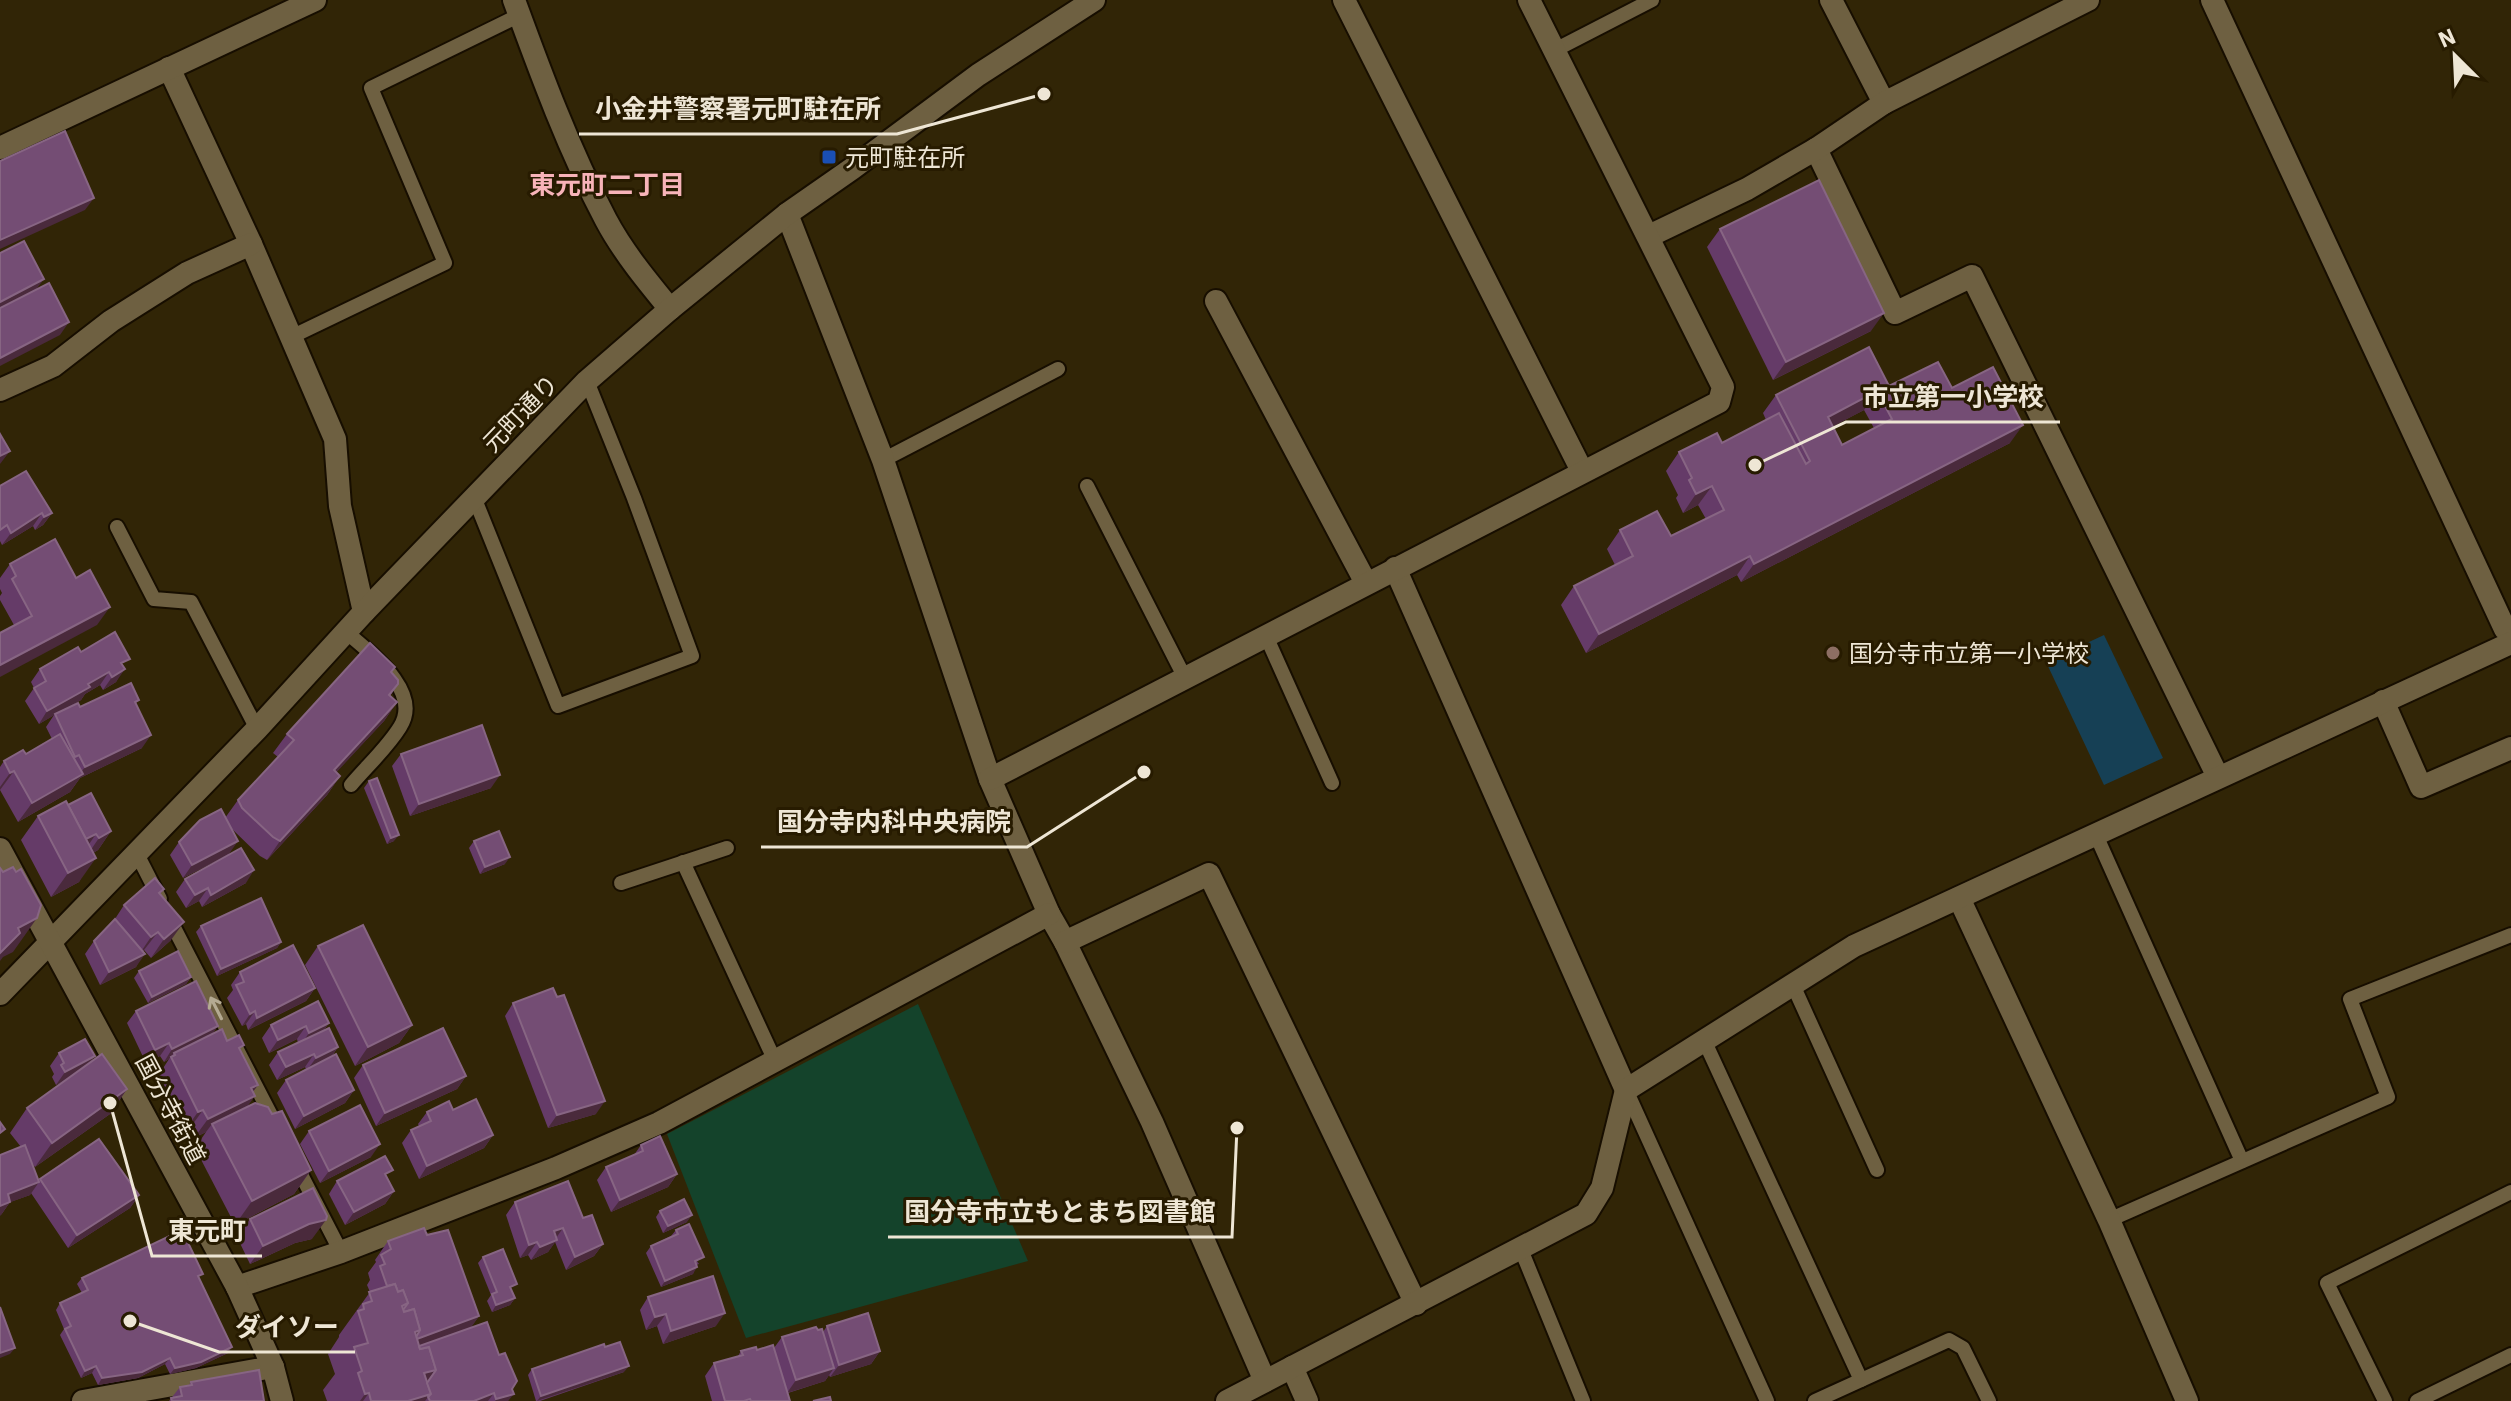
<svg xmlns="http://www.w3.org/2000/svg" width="2511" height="1401" font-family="'IBM Plex Sans','Noto Sans JP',sans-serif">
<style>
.green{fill:#14432b}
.water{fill:#164055}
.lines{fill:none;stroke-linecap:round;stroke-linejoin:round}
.service-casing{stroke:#170e00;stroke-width:18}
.minor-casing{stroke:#170e00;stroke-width:26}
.secondary-casing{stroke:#170e00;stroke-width:26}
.service{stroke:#6e6041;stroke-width:14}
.minor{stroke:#6e6041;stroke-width:22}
.secondary{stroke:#6e6041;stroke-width:22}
.wall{fill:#653b68;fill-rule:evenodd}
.shaded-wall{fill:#4a2a3c}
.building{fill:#744d74;stroke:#876583;stroke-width:2;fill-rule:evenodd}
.oneway{stroke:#b4aa92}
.transit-dot{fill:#1a4fb4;stroke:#271b00;stroke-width:3}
.education-dot{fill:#8d6e63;stroke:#271b00;stroke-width:3}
.labels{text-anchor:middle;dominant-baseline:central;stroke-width:6;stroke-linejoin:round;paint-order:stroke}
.poi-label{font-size:24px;fill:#eee6d5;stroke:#271b00;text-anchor:start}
.street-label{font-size:24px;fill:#eee6d5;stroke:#271b00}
.neighbourhood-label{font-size:26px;font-weight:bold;fill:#f7b3b9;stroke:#271b00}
.leader{fill:none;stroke:#eee6d5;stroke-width:3}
.callout-dot{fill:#eee6d5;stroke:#271b00;stroke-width:3}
.callout-label{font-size:26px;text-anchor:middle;font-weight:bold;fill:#eee6d5;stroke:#271b00;stroke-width:6;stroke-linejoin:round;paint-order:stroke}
</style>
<rect width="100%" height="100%" fill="#312506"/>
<path class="green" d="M918 1004 1028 1261 746 1338 667 1134Z"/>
<path class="water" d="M2104 635 2163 758 2104 785 2046 662Z"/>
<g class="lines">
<defs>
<g id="service">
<path d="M1555 50 1652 0"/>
<path d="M291 337 445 263 371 88 520 15"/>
<path d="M883 460 1058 369"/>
<path d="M1087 486 1185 678"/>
<path d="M474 497 558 706 692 656 634 498 587 381"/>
<path d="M117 527 154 599 191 602 257 729"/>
<path d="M346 632C369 652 423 691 400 727 387 748 367 766 351 785"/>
<path d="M1266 636 1332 783"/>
<path d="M2096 835 2242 1161"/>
<path d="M137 854 160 899"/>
<path d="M683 862 775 1061"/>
<path d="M621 883 727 848"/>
<path d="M169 918 275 1123"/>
<path d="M1793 985 1877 1170"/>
<path d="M1704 1040 1861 1380"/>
<path d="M1627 1092 1767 1401"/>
<path d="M295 1163 341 1252"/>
<path d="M2109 1220 2388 1097 2350 999 2511 935"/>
<path d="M1520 1247 1583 1401"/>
<path d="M1815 1401 1949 1340 1963 1348 1989 1401"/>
<path d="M2385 1401 2327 1283 2511 1192"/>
<path d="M2417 1401 2511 1355"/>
</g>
<g id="minor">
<path d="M514 0C541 74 569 150 606 220 623 252 647 281 670 309"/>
<path d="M1344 0 1582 471"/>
<path d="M1831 0 1884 103"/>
<path d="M2212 0 2505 629 2511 633"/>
<path d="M169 68 251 244 335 439 340 506 364 612"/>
<path d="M0 148 315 0"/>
<path d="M1816 149 1895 313 1972 276 2218 777"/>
<path d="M787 214 883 460 990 779 1049 914 1065 942 1152 1122 1265 1381"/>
<path d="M1649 236 1747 189 1816 149 1884 103 2088 0"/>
<path d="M1216 301 1366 583"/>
<path d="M0 390 53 366 111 321 187 273 251 244"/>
<path d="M1395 568 1626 1090"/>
<path d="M2383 701 2421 787 2511 748"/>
<path d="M990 779 1719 402 1723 387 1529 0"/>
<path d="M1959 898 2109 1220 2187 1401"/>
<path d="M1065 942 1209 874 1416 1304"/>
<path d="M0 994 257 729 364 612 587 381 670 309 787 214 853 168 978 75 1094 0"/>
<path d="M237 1287 341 1252 556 1168 659 1123 1049 914"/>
<path d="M1292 1367 1307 1401"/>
<path d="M83 1401 273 1367"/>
<path d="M1227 1401 1586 1214 1602 1188 1626 1090 1854 946 2511 643"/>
</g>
<path id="secondary" d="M0 849 237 1287 273 1367 282 1401"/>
</defs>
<use href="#service" class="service-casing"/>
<use href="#minor" class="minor-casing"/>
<use href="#secondary" class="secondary-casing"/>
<use href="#service" class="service"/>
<use href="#minor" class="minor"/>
<use href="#secondary" class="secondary"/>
</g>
<g class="wall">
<path d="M1720 229 1871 331 1773 380 1707 247Z"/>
<path d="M1889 386 1952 388 2010 443 1741 582 1737 575 1586 653 1561 605 1574 586 1615 565 1607 549 1620 530 1671 536 1706 519 1698 505 1683 513 1676 498 1678 495 1666 471 1679 452 1722 443 1766 420 1763 413 1776 395ZM1864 410 1874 428 1842 445 1833 426Z"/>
<path d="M0 486 52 513 43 525 35 530 33 526 2 545 0 541Z"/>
<path d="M10 564 97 625H14L0 600V596L2 593 0 589V578Z"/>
<path d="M81 652 124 667 116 682 103 690 100 685 85 694 81 700 60 712 80 707 139 700 136 703 142 748 80 778 70 792 18 822 0 790V767L4 761 26 754 52 739 46 727 54 715 39 724 25 701 34 688 31 682 40 669Z"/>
<path d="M391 673 398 684 390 696 397 702 384 721 336 772 340 776 327 795 267 860 260 856 232 829 229 854 183 878 170 855 179 842 225 818 238 800 278 757 273 753 287 734Z"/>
<path d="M401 754 491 788 410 816 392 766Z"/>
<path d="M369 781 394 841 387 844 364 788Z"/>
<path d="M68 805 111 831 98 850 93 853 79 882 51 897 21 840 38 816Z"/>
<path d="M474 841 505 864 480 874 469 848Z"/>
<path d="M185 879 246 883 202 907 199 901 186 908 176 892Z"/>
<path d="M164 889 160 894 171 940 151 958 144 950 136 967 100 985 85 954 94 941 113 922 124 905Z"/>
<path d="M201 926 281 942 277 948 217 976 196 932Z"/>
<path d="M318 946 412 1025 399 1043 355 1066 305 965Z"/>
<path d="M139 971 191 977 186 984 148 1003 134 978Z"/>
<path d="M240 972 315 988 306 1001 248 1030 246 1024 242 1026 227 998 233 990 231 985Z"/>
<path d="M513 1003 596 1114 548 1128 505 1016Z"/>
<path d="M136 1011 213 1034 227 1041 240 1051 258 1085 253 1091 248 1106 311 1170 294 1194 235 1225 195 1148 206 1132 194 1138 190 1128 185 1130 158 1076 169 1059 164 1062 160 1056 146 1063 127 1023Z"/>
<path d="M329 1023 323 1031 338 1047 332 1056 354 1090 345 1103 295 1129 277 1093 286 1080 306 1069 305 1067 277 1080 269 1065 278 1052 298 1043 297 1039 269 1053 262 1038 271 1025Z"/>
<path d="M59 1053 95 1056 89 1063 127 1089 110 1114 35 1167 30 1160 38 1181 40 1179 139 1195 130 1208 68 1248 31 1193 30 1195 10 1202 1 1215 21 1147 10 1133 27 1108 71 1077 56 1085 52 1077 54 1074 50 1066Z"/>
<path d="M363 1065 466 1076 457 1089 376 1126 354 1078Z"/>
<path d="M453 1110 493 1135 484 1148 419 1179 402 1143 411 1130 419 1126 418 1124 427 1112Z"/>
<path d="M309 1131 371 1157 320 1183 300 1144Z"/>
<path d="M641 1145 677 1174 668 1187 611 1212 597 1180 606 1167 634 1155Z"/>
<path d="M337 1181 394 1191 385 1204 345 1225 329 1194Z"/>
<path d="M515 1202 583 1218 603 1244 594 1256 566 1270 555 1242 548 1252 531 1260 528 1255 520 1258 506 1215Z"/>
<path d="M660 1211 687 1222 663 1233 656 1217Z"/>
<path d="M250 1219 312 1239 295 1243 250 1264 237 1237Z"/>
<path d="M676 1230 699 1264 696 1265 693 1274 661 1287 646 1253 651 1246 671 1236Z"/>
<path d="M427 1235 479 1316 470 1328 512 1389 508 1401H327L323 1390 335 1374 328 1354 339 1337V1335L370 1292 367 1285 370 1280 368 1273 376 1262 375 1260 388 1241Z"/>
<path d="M483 1257 512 1291 515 1298 510 1305 492 1312 487 1301 491 1295 478 1263Z"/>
<path d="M82 1278 199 1279 228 1353 196 1368 170 1374 165 1364 138 1378 98 1385 92 1373 81 1378 60 1335 64 1329 56 1310 60 1303 82 1293 77 1284Z"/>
<path d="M648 1297 716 1326 663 1344 657 1326 646 1330 640 1310Z"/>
<path d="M827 1326 880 1351 871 1364 830 1377 829 1375 825 1381 788 1393 790 1401H712L705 1376 714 1363 738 1356 741 1351 774 1348 782 1337 818 1330 823 1332Z"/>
<path d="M532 1369 624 1372 540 1401H536L528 1375Z"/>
<path d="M191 1382 264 1401H169L180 1387 188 1386Z"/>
</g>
<g class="shaded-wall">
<path d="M94 198 85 210 0 249V240Z"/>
<path d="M44 279 35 291 0 310V302Z"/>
<path d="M1884 313 1871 331 1773 380 1786 362Z"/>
<path d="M69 322 60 335 0 366V358Z"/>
<path d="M1877 391 1864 410 1815 436 1828 417Z"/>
<path d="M2023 425 2010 443 1741 582 1754 564Z"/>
<path d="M10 451 0 464V456Z"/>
<path d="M1712 486 1698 505 1683 513 1696 494Z"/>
<path d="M42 513 33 526 2 545 11 533Z"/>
<path d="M52 513 43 525 35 530 44 517Z"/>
<path d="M1750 556 1737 575 1586 653 1599 634Z"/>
<path d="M110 607 97 625 0 677V665Z"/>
<path d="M125 669 116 682 103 690 112 677Z"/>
<path d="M109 672 100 685 85 694 81 700 39 724 47 711 88 684Z"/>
<path d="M397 702 384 721 321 789 334 770Z"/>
<path d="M151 735 142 748 80 778 70 792 18 822 32 803 78 776 85 767Z"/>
<path d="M14 771 0 790V787L10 773Z"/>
<path d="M500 775 491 788 410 816 419 804Z"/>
<path d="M340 776 327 795 267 860 280 841Z"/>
<path d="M111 831 98 850 86 857 99 838Z"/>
<path d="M96 834 83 853 84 840Z"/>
<path d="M399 835 394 841 387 844 391 838Z"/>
<path d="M238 841 229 854 183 878 192 865Z"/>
<path d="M510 857 505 864 480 874 485 867Z"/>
<path d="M96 858 79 882 51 897 68 873Z"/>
<path d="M254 870 246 883 202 907 211 895Z"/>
<path d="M208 888 199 901 186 908 195 895Z"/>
<path d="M37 918 13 952 3 957 0 961V953L18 928Z"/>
<path d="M184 922 171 940 151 958 164 939Z"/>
<path d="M158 932 144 950 138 956 151 937Z"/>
<path d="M281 942 277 948 217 976 221 969Z"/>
<path d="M145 954 136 967 100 985 109 972Z"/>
<path d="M191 977 186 984 148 1003 152 997Z"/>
<path d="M315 988 306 1001 248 1030 257 1018Z"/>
<path d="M255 1011 246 1024 242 1026 250 1014Z"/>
<path d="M329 1023 320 1035 300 1046 309 1033Z"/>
<path d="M412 1025 399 1043 355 1066 368 1047Z"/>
<path d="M218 1026 209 1039 175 1055 174 1053 169 1059 164 1062 172 1049Z"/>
<path d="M306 1026 297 1039 269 1053 278 1040Z"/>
<path d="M169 1043 160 1056 146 1063 155 1050Z"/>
<path d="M338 1047 329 1060 307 1070 316 1058Z"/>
<path d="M314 1054 305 1067 277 1080 286 1067Z"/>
<path d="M95 1056 86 1069 56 1085 65 1072Z"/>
<path d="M466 1076 457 1089 376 1126 385 1113Z"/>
<path d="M258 1085 247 1100 255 1096 242 1114 212 1124 206 1132 194 1138 208 1119 251 1088Z"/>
<path d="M127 1089 110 1114 35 1167 52 1143Z"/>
<path d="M354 1090 345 1103 295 1129 304 1116Z"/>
<path d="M605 1101 596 1114 548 1128 557 1115Z"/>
<path d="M203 1110 190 1128 185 1130 198 1112Z"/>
<path d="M493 1135 484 1148 419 1179 427 1166Z"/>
<path d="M380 1144 371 1157 320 1183 329 1171Z"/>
<path d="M311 1170 294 1194 235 1225 252 1201Z"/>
<path d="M677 1174 668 1187 611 1212 620 1200Z"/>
<path d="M39 1182 30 1195 0 1206 8 1194Z"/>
<path d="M394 1191 385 1204 345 1225 354 1212Z"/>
<path d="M139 1195 130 1208 68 1248 77 1235Z"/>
<path d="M10 1202 1 1215 0 1216V1206Z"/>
<path d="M692 1215 687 1222 663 1233 668 1226Z"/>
<path d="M326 1220 312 1239 295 1243 250 1264 263 1246 309 1224Z"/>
<path d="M563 1228 554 1241V1231Z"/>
<path d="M557 1240 548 1252 531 1260 540 1247Z"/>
<path d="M537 1242 528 1255 520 1258 529 1245Z"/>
<path d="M603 1244 594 1256 566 1270 575 1257Z"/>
<path d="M697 1267 693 1274 661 1287 665 1281Z"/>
<path d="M515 1298 510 1305 492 1312 496 1305Z"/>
<path d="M725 1313 716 1326 663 1344 671 1331Z"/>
<path d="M666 1314 657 1326 646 1330 655 1317Z"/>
<path d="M479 1316 466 1335 419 1352 415 1332Z"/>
<path d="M232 1347 228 1353 196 1368 170 1374 175 1368Z"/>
<path d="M15 1348 10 1354 0 1358V1353Z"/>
<path d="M880 1351 871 1364 830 1377 839 1365Z"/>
<path d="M170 1358 165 1364 138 1378 98 1385 102 1378Z"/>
<path d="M96 1366 92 1373 81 1378 85 1371Z"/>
<path d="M629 1366 624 1372 537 1401 541 1396Z"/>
<path d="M834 1368 825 1381 787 1393 796 1380Z"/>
<path d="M436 1370 431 1394 425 1401H404L424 1373Z"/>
<path d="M369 1393 363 1401H360L365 1394Z"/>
<path d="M494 1393 488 1401H473L474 1400Z"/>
<path d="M514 1394 508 1401H495L496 1399Z"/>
</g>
<g class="building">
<path d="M65 131 94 198 0 240V161Z"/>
<path d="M1819 180 1884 313 1786 362 1720 229Z"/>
<path d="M24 241 44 279 0 302V253Z"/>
<path d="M49 283 69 322 0 358V308Z"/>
<path d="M1869 347 1889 386 1938 362 1952 388 1993 367 2023 425 1754 564 1750 556 1599 634 1574 586 1633 556 1620 530 1657 511 1671 536 1724 510 1712 486 1696 494 1689 480 1692 478 1679 452 1717 433 1722 443 1779 413 1806 464 1810 461 1776 395ZM1877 391 1892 419 1842 445 1828 417Z"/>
<path d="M0 434 10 451 0 456Z"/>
<path d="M26 471 52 513 44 517 42 513 11 533 7 525 0 530V486Z"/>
<path d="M55 539 76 578 90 570 110 607 0 665V633L32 616 12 579 16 576 10 564Z"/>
<path d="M115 632 130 659 121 663 125 669 112 677 109 672 88 684 90 687 47 711 34 688 46 681 40 669 78 647 81 652Z"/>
<path d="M370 643 395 667 391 672 398 680V684L389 695 397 702 334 770 340 776 280 841 273 837 242 808 238 800 294 740 287 734Z"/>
<path d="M131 683 139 700 135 702 151 735 85 767 79 755 75 757 55 714 78 703 80 707Z"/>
<path d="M482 725 500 775 419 804 401 754Z"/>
<path d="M60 734 83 774 32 803 14 771 10 773 4 761 23 750 26 754Z"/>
<path d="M377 778 399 835 391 838 369 781Z"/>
<path d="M91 793 111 831 99 838 96 834 86 839 68 805Z"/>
<path d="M66 801 96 858 68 873 38 816Z"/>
<path d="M221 809 238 841 192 865 179 842 200 820Z"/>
<path d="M499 831 510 857 485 867 474 841Z"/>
<path d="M241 848 254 870 211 895 208 888 195 895 185 879Z"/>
<path d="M13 867 16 872 21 869 41 905 37 918 18 928 20 933 0 953V868L3 872Z"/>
<path d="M155 878 164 889 159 893 184 922 164 939 158 932 151 937 124 905Z"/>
<path d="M261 898 281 942 221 969 201 926Z"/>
<path d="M115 919 145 954 109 972 94 941Z"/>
<path d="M363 925 412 1025 368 1047 318 946Z"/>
<path d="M293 945 315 988 257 1018 255 1011 250 1014 236 985 244 982 240 972Z"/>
<path d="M178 951 191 977 152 997 139 971Z"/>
<path d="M196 981 218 1026 172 1049 169 1043 155 1050 136 1011Z"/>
<path d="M553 988 557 997 564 995 605 1101 557 1115 513 1003Z"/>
<path d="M318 1001 329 1023 309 1033 306 1026 278 1040 271 1025Z"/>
<path d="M329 1028 338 1047 316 1058 314 1054 286 1067 278 1052Z"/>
<path d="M443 1028 466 1076 385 1113 363 1065Z"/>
<path d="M222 1029 227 1041 239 1035 244 1045 239 1048 258 1085 251 1088 255 1096 208 1119 203 1110 198 1112 171 1057 175 1055 174 1053Z"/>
<path d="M85 1039 95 1056 65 1072 61 1065 64 1063 59 1053Z"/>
<path d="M102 1054 127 1089 52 1143 27 1108Z"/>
<path d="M336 1054 354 1090 304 1116 286 1080Z"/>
<path d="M476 1099 493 1135 427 1166 411 1130 431 1121 427 1112 449 1101 453 1110Z"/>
<path d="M255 1103 268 1107 272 1114 282 1111 311 1170 252 1201 212 1124Z"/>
<path d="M360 1105 380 1144 329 1171 309 1131Z"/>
<path d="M0 1122 5 1129 0 1133Z"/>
<path d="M660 1136 677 1174 620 1200 606 1167 643 1151 641 1145Z"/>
<path d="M99 1139 139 1195 77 1235 40 1179Z"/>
<path d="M25 1145 39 1182 8 1194 10 1202 0 1206V1155Z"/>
<path d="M385 1156 393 1170 385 1174 394 1191 354 1212 337 1181Z"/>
<path d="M568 1181 583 1218 592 1215 603 1244 575 1257 563 1228 554 1231 557 1240 540 1247 537 1242 529 1245 515 1202Z"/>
<path d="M313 1188 327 1216 326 1220 309 1224 263 1246 250 1219Z"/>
<path d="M684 1199 692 1215 668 1226 660 1211Z"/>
<path d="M689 1224 704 1257 695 1261 697 1267 665 1281 651 1246 678 1234 676 1230Z"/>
<path d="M424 1228 427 1235 448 1230 479 1316 417 1339 416 1337 420 1330 414 1309 404 1312 403 1310 408 1303 403 1290 398 1292 395 1284 387 1286 380 1266 385 1264 381 1255 391 1249 388 1241Z"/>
<path d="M182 1230 203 1274 198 1276 232 1347 201 1362 175 1368 170 1358 142 1372 102 1378 96 1366 85 1371 65 1329 71 1326 60 1303 88 1290 82 1278Z"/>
<path d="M503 1249 517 1284 510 1287 515 1298 496 1305 492 1294 497 1292 483 1257Z"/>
<path d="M713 1276 725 1313 671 1331 666 1314 655 1317 648 1297Z"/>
<path d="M395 1284 398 1292 403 1290 408 1303 402 1306 404 1312 414 1309 420 1330 415 1332 420 1349 429 1347 436 1370 424 1373 431 1394 408 1401H371L369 1393 365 1394 358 1373 362 1371 354 1347 368 1343 358 1311 364 1309 363 1304 372 1301 369 1292Z"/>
<path d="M0 1307 15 1348 0 1353Z"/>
<path d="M868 1313 880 1351 839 1365 827 1326Z"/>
<path d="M487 1322 499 1355 505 1353 517 1381 512 1389 514 1394 496 1399 494 1393 474 1401H430L428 1397 431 1394 427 1383 436 1370 429 1347 420 1349 419 1346Z"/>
<path d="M816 1327 818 1330 822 1329 834 1368 796 1380 782 1337Z"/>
<path d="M620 1342 629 1366 541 1396 532 1369 604 1344 605 1347Z"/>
<path d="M773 1345 790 1401H751L750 1399 744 1401H725L714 1363 743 1355 741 1351 756 1347 757 1350Z"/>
<path d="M259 1370 264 1401H172L171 1398 182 1396 180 1387 192 1385 191 1382Z"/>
<path d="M830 1397 831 1401H813Z"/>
</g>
<defs><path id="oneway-shaft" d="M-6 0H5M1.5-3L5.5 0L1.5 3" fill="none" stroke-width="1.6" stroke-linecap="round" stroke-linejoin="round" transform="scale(2)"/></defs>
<use class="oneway" href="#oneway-shaft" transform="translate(216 1008) rotate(-117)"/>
<rect class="transit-dot" x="821" y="149" width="16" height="16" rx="4"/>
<circle class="education-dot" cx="1833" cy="653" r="8"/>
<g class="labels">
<g class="poi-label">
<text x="845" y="157">元町駐在所</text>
<text x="1849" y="653">国分寺市立第一小学校</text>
</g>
<g class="street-label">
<text transform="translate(520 413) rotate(-46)">元町通り</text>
<text transform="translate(171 1109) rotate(62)">国分寺街道</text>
</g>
<g class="neighbourhood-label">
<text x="607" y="184">東元町二丁目</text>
</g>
</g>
<path class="leader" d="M1044 94L897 134H579M1755 465L1846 422H2060M1144 772L1027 847H761M1237 1128L1232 1237H888M110 1103L152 1256H262M130 1321L219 1352H355"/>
<g class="callout-dot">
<circle cx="1044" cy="94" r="8"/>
<circle cx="1755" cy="465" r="8"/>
<circle cx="1144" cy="772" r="8"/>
<circle cx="1237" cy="1128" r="8"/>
<circle cx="110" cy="1103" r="8"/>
<circle cx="130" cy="1321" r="8"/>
</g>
<g class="callout-label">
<text x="738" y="118">小金井警察署元町駐在所</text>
<text x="1953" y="406">市立第一小学校</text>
<text x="894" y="831">国分寺内科中央病院</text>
<text x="1060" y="1221">国分寺市立もとまち図書館</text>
<text x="207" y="1240">東元町</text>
<text x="287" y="1336">ダイソー</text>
</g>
<g transform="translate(2455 56) rotate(336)" stroke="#271b00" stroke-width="6" paint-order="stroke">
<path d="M0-6L14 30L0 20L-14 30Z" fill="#eee6d5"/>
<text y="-12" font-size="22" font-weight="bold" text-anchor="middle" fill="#eee6d5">N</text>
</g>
</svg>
